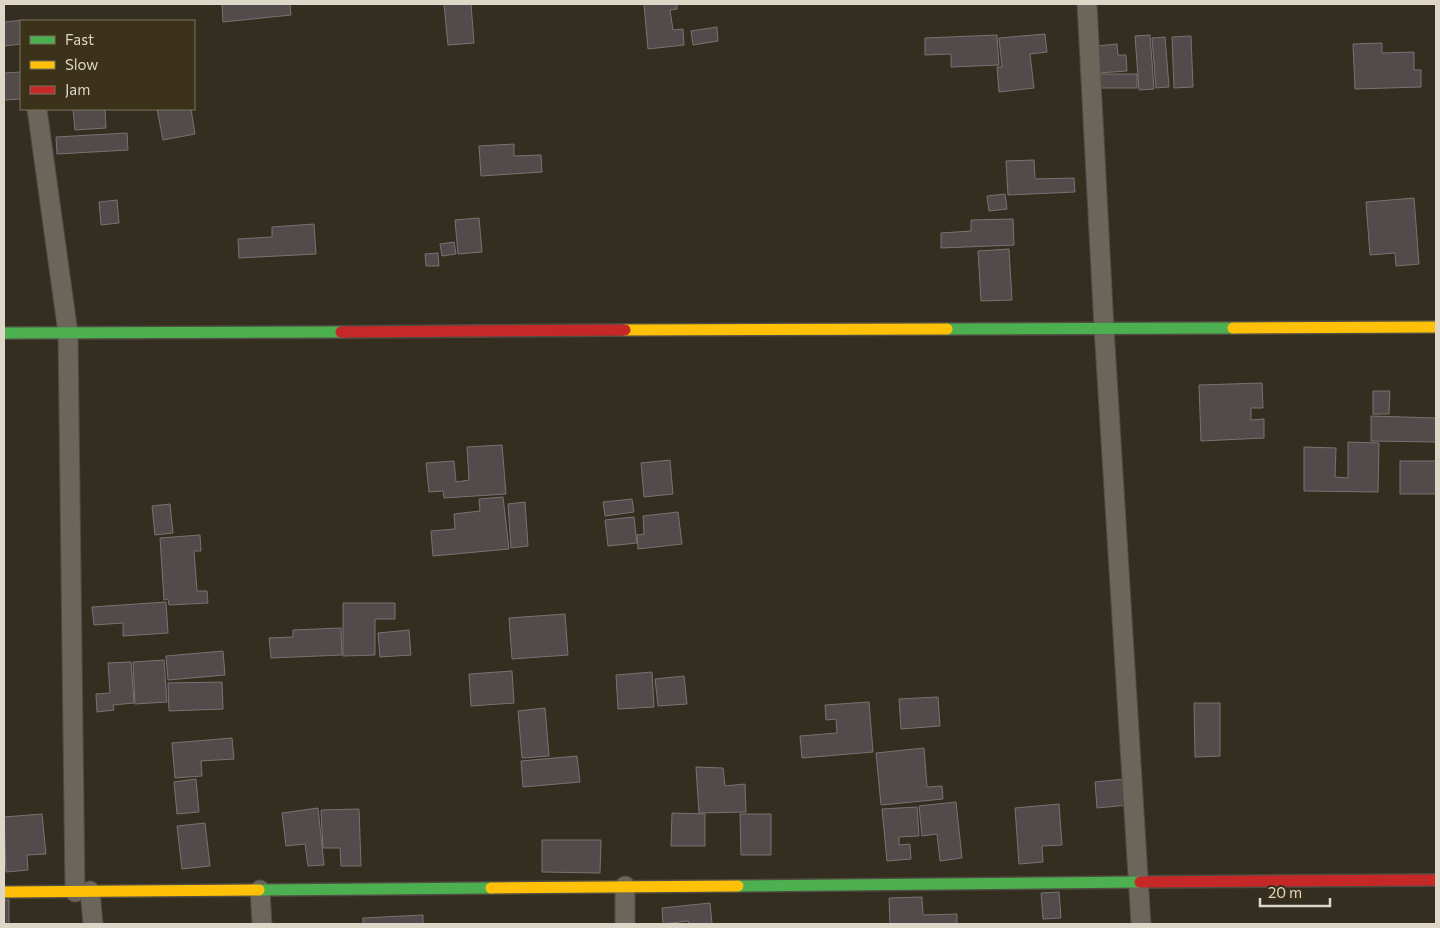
<svg xmlns="http://www.w3.org/2000/svg" width="1440" height="928" font-family="Commissioner,sans-serif">
<style>
.building{fill:#514c4b;stroke:#787372}
.lines{fill:none;stroke-linecap:round;stroke-linejoin:round}
.street-casing{stroke:#514c41;stroke-width:21}
.fast-casing{stroke:#514c41;stroke-width:14}
.slow-casing{stroke:#514c41;stroke-width:14}
.jam-casing{stroke:#514c41;stroke-width:14}
.street{stroke:#6a665c;stroke-width:19}
.fast{stroke:#4caf50;stroke-width:11}
.slow{stroke:#ffc107;stroke-width:11}
.jam{stroke:#c62828;stroke-width:11}
</style>
<rect width="100%" height="100%" fill="#342e21"/>
<g class="building">
<path d="M222 4H290L291 15 223 22Z"/>
<path d="M444 4H471L474 43 448 45Z"/>
<path d="M644 4H677V9L670 10 673 30 683 29 684 45 648 49Z"/>
<path d="M24 20V21H21V44L4 46V22Z"/>
<path d="M717 27 718 41 693 45 691 31Z"/>
<path d="M1045 34 1047 52 1030 54 1034 88 999 92 997 67H1002L999 38Z"/>
<path d="M997 35 999 65 951 67V54L925 55V38Z"/>
<path d="M1150 35 1154 89 1139 90 1135 36Z"/>
<path d="M1191 36 1193 87 1174 88 1172 37Z"/>
<path d="M1165 37 1169 87 1156 88 1152 38Z"/>
<path d="M1382 43V53L1414 52V70H1421V87L1355 89 1353 44Z"/>
<path d="M1117 44 1118 55H1126L1127 71 1099 73 1097 46Z"/>
<path d="M21 72V99L4 100V73Z"/>
<rect x="1101" y="74" width="36" height="14"/>
<path d="M73 109H105L106 128 75 130Z"/>
<path d="M157 109H191L195 134 163 140Z"/>
<path d="M127 133 128 150 57 154 56 137Z"/>
<path d="M514 144V156L541 155 542 172 481 176 479 146Z"/>
<path d="M1034 160 1035 179 1074 178 1075 192 1008 195 1006 161Z"/>
<path d="M1005 194 1007 209 989 211 987 196Z"/>
<path d="M1414 198 1419 264 1396 266 1395 253 1370 255 1366 202Z"/>
<path d="M117 200 119 223 101 225 99 202Z"/>
<path d="M479 218 482 252 458 254 455 220Z"/>
<path d="M1013 219 1014 245 941 248V233L971 231V220Z"/>
<path d="M314 224 316 254 239 258 238 239 272 237V227Z"/>
<path d="M454 242 456 254 442 256 440 244Z"/>
<path d="M1009 249 1012 300 981 301 978 251Z"/>
<path d="M438 253 439 266H426L425 254Z"/>
<path d="M1262 383 1263 408H1251V420L1264 419V438L1201 441 1199 385Z"/>
<path d="M1373 391H1390L1389 414H1373Z"/>
<path d="M1371 416 1436 418V442L1371 441Z"/>
<path d="M1348 442 1379 443 1378 492 1304 491V447L1336 448 1335 477 1348 478Z"/>
<path d="M502 445 506 494 444 498 443 491 429 492 426 463 454 461 456 482 469 480 467 447Z"/>
<path d="M670 460 673 494 644 497 641 463Z"/>
<rect x="1400" y="461" width="36" height="33"/>
<path d="M503 497 509 549 433 556 431 531 455 529 454 514 480 511 479 499Z"/>
<path d="M632 499 634 512 605 516 603 502Z"/>
<path d="M525 502 528 546 511 548 508 504Z"/>
<path d="M170 504 173 533 155 535 152 506Z"/>
<path d="M678 512 682 544 638 549 637 535 644 534 643 516Z"/>
<path d="M634 517 637 543 608 546 605 520Z"/>
<path d="M200 535 201 551H194L197 591H207L208 603 169 605 168 599 164 600 160 538Z"/>
<path d="M166 602 168 633 123 636V623L94 625 92 607Z"/>
<path d="M343 603H395V619H375V655L343 656Z"/>
<path d="M565 614 568 655 512 659 509 618Z"/>
<path d="M341 628 342 655 271 658 269 638 293 637V630Z"/>
<path d="M409 630 411 655 380 657 378 633Z"/>
<path d="M223 651 225 675 168 680 166 656Z"/>
<path d="M164 660 167 702 135 704 133 662Z"/>
<path d="M131 662 134 703 113 705 114 710 97 712 96 694 110 693 108 663Z"/>
<path d="M512 671 514 703 471 706 469 674Z"/>
<path d="M652 672 654 707 618 709 616 675Z"/>
<path d="M684 676 687 704 658 706 655 679Z"/>
<path d="M222 682 223 709 169 711 168 683Z"/>
<path d="M938 697 940 726 901 729 899 699Z"/>
<path d="M869 702 873 752 802 758 800 736 837 733 836 719 826 720 825 705Z"/>
<path d="M1194 703H1220V756L1195 757Z"/>
<path d="M545 708 549 756 522 758 518 711Z"/>
<path d="M232 738 234 759 201 761 202 776 175 778 172 743Z"/>
<path d="M924 748 927 787 942 786 943 799 881 805 876 753Z"/>
<path d="M577 756 580 782 523 787 521 761Z"/>
<path d="M696 767 723 768 725 786 745 784 746 812 699 813Z"/>
<path d="M196 779 199 812 177 814 174 782Z"/>
<path d="M1125 779 1128 805 1097 808 1095 782Z"/>
<path d="M956 802 962 858 940 861 937 834 922 836 919 806Z"/>
<path d="M1059 804 1062 845 1042 846 1043 862 1019 864 1015 808Z"/>
<path d="M917 807 919 836 899 837V845L910 844 911 859 887 861 882 809Z"/>
<path d="M318 808 324 865 308 866 305 844 286 846 282 813Z"/>
<path d="M359 809 361 866H341L340 848H323L321 810Z"/>
<path d="M672 813 705 814V846H671Z"/>
<path d="M42 814 46 854 27 855 28 870 6 872 4 817Z"/>
<path d="M740 814H771V855H741Z"/>
<path d="M205 823 210 866 182 869 177 826Z"/>
<path d="M542 840H601L600 873 542 872Z"/>
<path d="M1059 892 1061 918 1043 919 1041 893Z"/>
<path d="M922 897 923 915 957 914V924H890L889 898Z"/>
<rect x="4" y="900" width="5" height="24"/>
<path d="M710 903 712 924H689L688 921 663 924 662 908Z"/>
<path d="M423 915V924H363V918Z"/>
</g>
<g class="lines">
<defs>
<g id="street">
<path d="M1087 4 1104 328 1141 924"/>
<path d="M37 109 68 333 75 892"/>
<path d="M260 890 262 924"/>
<path d="M90 891 93 924"/>
<path d="M625 924V886"/>
</g>
<g id="fast">
<path d="M947 329 1233 328"/>
<path d="M4 333 341 332"/>
<path d="M738 886 1140 882"/>
<path d="M259 890 491 888"/>
</g>
<g id="slow">
<path d="M1233 328 1436 327"/>
<path d="M625 330 947 329"/>
<path d="M491 888 738 886"/>
<path d="M4 892 259 890"/>
</g>
<g id="jam">
<path d="M341 332 625 330"/>
<path d="M1140 882 1436 880"/>
</g>
</defs>
<use href="#street" class="street-casing"/>
<use href="#fast" class="fast-casing"/>
<use href="#slow" class="slow-casing"/>
<use href="#jam" class="jam-casing"/>
<use href="#street" class="street"/>
<use href="#fast" class="fast"/>
<use href="#slow" class="slow"/>
<use href="#jam" class="jam"/>
</g>
<rect width="1440" height="928" fill="none" stroke="#ded7c8" stroke-width="10"/>
<rect x="20" y="20" width="175" height="90" fill="#3c3119" stroke="#7d735f"/>
<rect x="30" y="36" width="25" height="8" fill="#4caf50" stroke="#7d735f"/>
<text x="65" y="45" font-size="15" fill="#ded7c8">Fast</text>
<rect x="30" y="61" width="25" height="8" fill="#ffc107" stroke="#7d735f"/>
<text x="65" y="70" font-size="15" fill="#ded7c8">Slow</text>
<rect x="30" y="86" width="25" height="8" fill="#c62828" stroke="#7d735f"/>
<text x="65" y="95" font-size="15" fill="#ded7c8">Jam</text>
<path d="M1260 898v8h70v-8" fill="none" stroke="#ded7c8" stroke-width="2.5"/>
<text x="1268" y="898" font-size="15" fill="#ded7c8" stroke="#3c3119" stroke-width="4" paint-order="stroke">20 m</text>
</svg>
